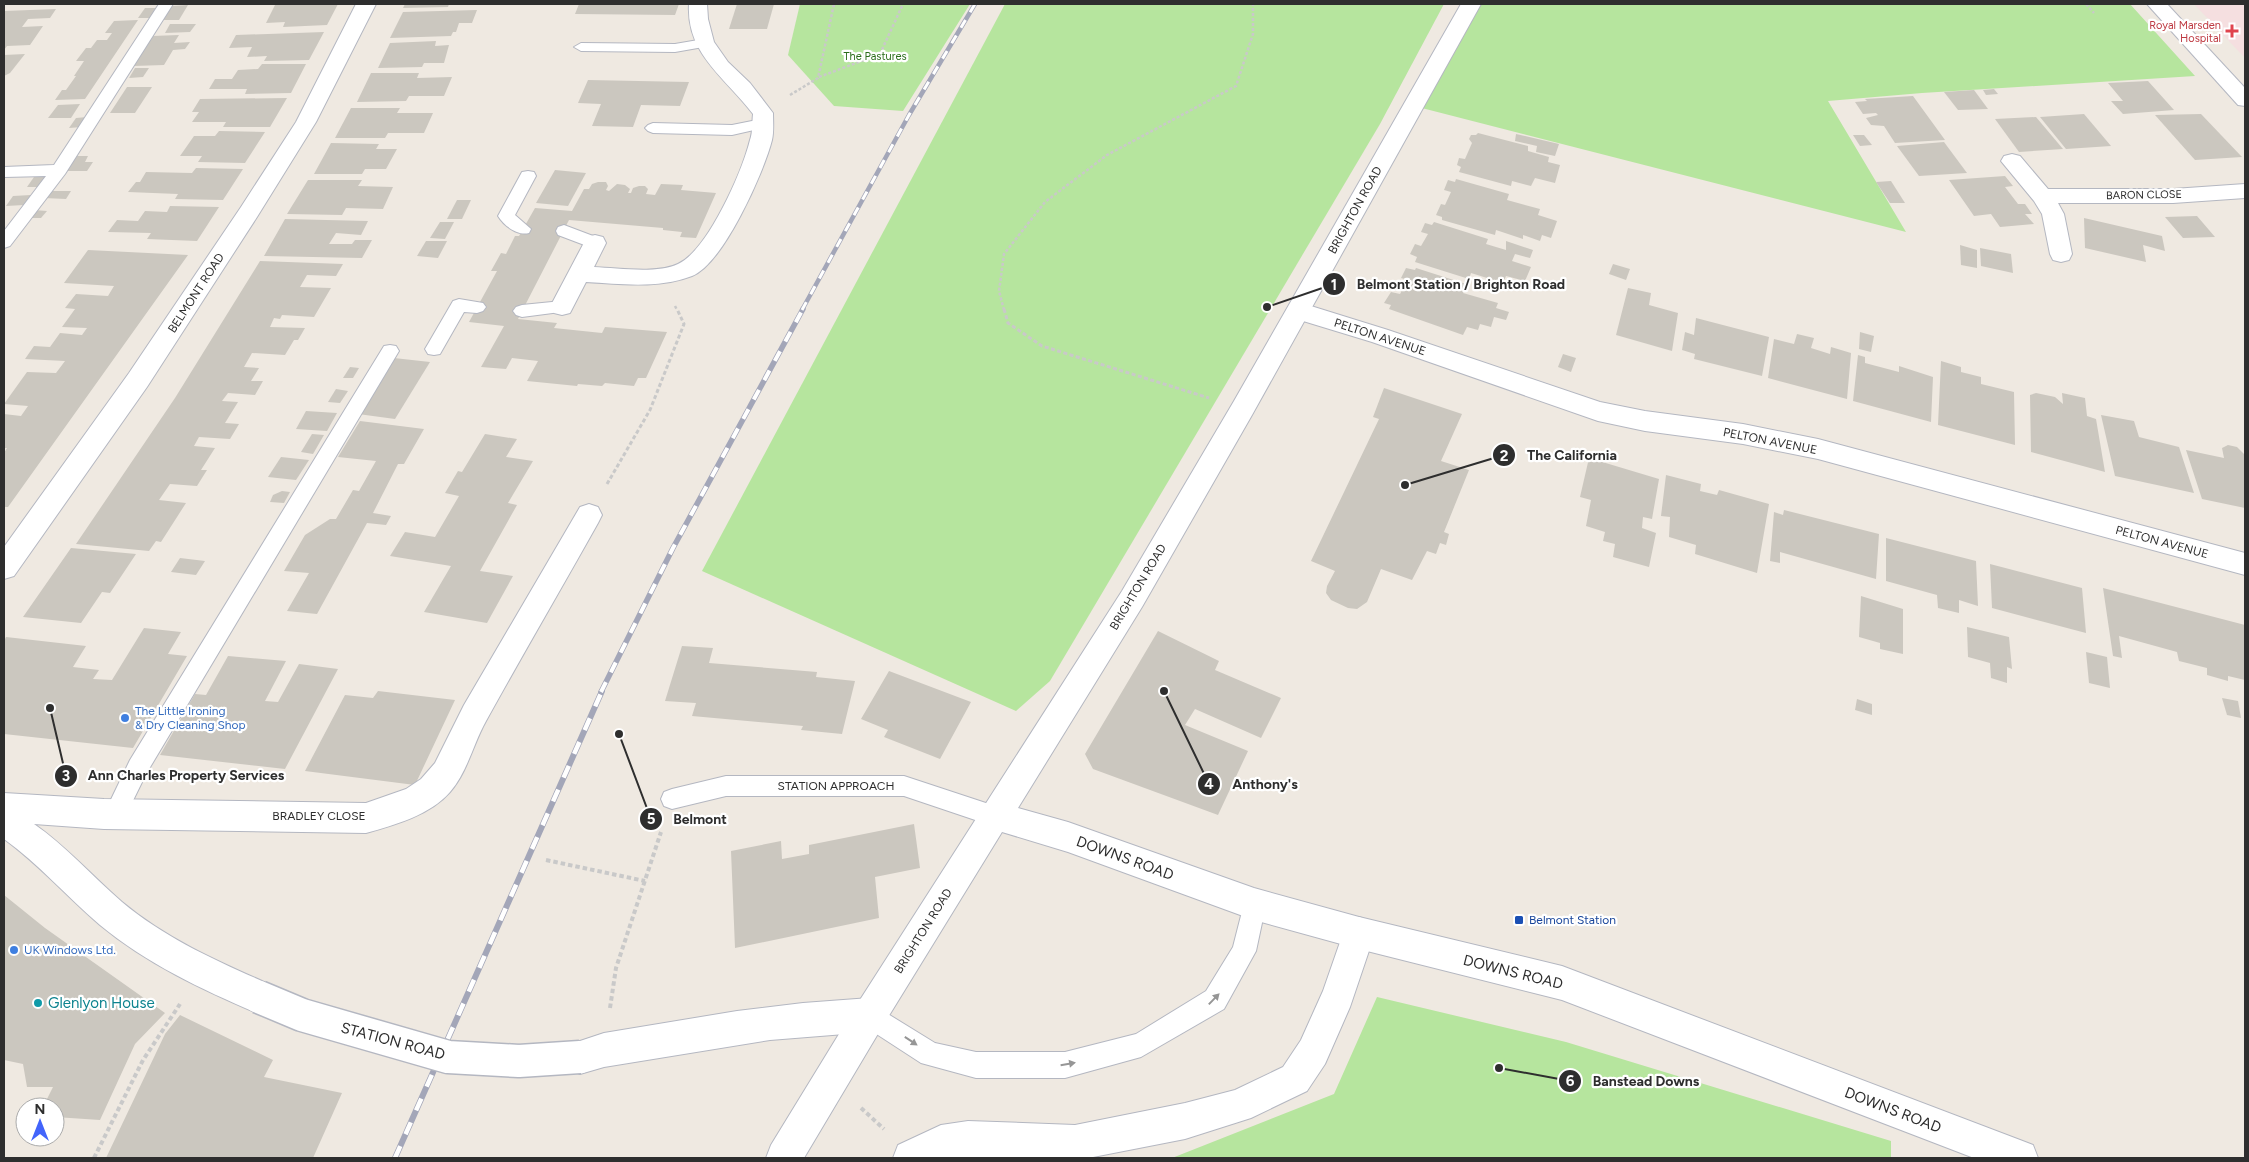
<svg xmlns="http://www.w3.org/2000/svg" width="2249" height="1162" font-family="Figtree,sans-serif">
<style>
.medical{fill:#f5dfe0}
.green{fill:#b6e59e}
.building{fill:#cbc7bf}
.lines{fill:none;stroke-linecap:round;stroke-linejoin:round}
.lane-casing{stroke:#b4b7c1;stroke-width:2}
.street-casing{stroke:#b4b7c1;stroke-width:2}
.secondary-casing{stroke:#b4b7c1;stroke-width:2}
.path-far2{stroke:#c9c9c9;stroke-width:2.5;stroke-dasharray:3 2;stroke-linecap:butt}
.path-far1{stroke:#c9c9c9;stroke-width:3;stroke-dasharray:4 2.5;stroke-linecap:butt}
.path{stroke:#c9c9c9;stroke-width:4;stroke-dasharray:4.5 3;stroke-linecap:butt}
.lane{fill:#fff;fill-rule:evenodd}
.street{fill:#fff;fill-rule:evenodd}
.secondary{fill:#fff;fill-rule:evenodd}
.rail-far2-casing{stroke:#a3a6b8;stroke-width:4.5}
.rail-far1-casing{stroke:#a3a6b8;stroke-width:5.5}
.rail-casing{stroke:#a3a6b8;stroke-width:6}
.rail-far2{stroke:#fff;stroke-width:3;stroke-dasharray:9;stroke-linecap:butt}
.rail-far1{stroke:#fff;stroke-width:4;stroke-dasharray:11;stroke-linecap:butt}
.rail{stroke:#fff;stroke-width:4.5;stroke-dasharray:13;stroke-linecap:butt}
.street-bridge-casing{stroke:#b4b7c1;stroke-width:35;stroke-linecap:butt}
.street-bridge{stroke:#fff;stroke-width:32}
.oneway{fill:#969696}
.health-dot{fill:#e0444e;stroke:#fff;stroke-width:2}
.shop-dot{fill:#3f7fe0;stroke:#fff;stroke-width:2}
.transit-dot{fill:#1a4fb4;stroke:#fff;stroke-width:2}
.culture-dot{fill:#0f9aa8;stroke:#fff;stroke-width:2}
.labels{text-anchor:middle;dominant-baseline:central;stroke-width:4.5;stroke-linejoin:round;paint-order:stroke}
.far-health-label{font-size:11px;fill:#be3a42;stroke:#fff;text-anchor:end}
.far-park-label{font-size:11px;fill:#2c6e1b;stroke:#fff}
.far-street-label{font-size:11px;fill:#2e2e2e;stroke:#fff}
.street-label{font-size:12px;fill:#2e2e2e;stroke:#fff}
.shop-label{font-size:12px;fill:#366cbe;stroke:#fff;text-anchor:start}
.transit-label{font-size:12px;fill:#164399;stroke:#fff;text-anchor:start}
.near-street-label{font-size:15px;fill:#2e2e2e;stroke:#fff}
.near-culture-label{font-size:15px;fill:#0d838f;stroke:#fff;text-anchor:start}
.leader{fill:none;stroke:#2e2e2e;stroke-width:2}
.callout-dot{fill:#2e2e2e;stroke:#fff;stroke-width:2}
.mark-label{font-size:15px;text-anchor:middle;font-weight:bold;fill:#fff}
.callout-label{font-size:14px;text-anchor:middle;font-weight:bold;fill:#2e2e2e;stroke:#fff;stroke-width:4.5;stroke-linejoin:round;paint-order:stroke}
</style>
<rect width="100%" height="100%" fill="#efe9e1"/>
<path class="medical" d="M2194 4H2245V58Z"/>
<g class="green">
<path d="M800 4H970L903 111 834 106 788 55Z"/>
<path d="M1005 4H1444L1380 124 1050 681 1016 711 702 571Z"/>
<path d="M1471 4H2130L2195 76 1922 93 1828 101 1906 232 1414 106Z"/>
<path d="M1377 997 1566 1042 1891 1141V1158H1172L1334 1094Z"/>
</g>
<g class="building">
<path d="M295 4H338L327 25 283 27 285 22 266 23 275 5Z"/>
<path d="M405 4H449L448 7 403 8Z"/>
<path d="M579 4H679L675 15 575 14Z"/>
<path d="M737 4H774L767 29H729Z"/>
<path d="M188 5 179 20H163L172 6Z"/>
<path d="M145 8H157L151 18H138Z"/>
<path d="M56 9 50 18 28 19 22 27 43 26 30 45 7 46 4 50V11Z"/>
<path d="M477 10 472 23H459L456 32H453L451 36 390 38 403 12Z"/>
<path d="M138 20 85 99 55 100 62 90H66L76 76H74L84 61H76L86 48H91L97 40H107L112 33H105L114 21Z"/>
<path d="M170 24H196L190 32 165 33Z"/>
<path d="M324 32 309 60 264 61 267 56 247 57 252 47 229 48 236 35Z"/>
<path d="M179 35 174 43 190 42 185 49 173 50 164 65 133 66 152 36Z"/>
<path d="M436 41 435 46 449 45 444 63H424L422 67 378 68 390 43Z"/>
<path d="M25 54 10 73 4 76V55Z"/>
<path d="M262 64H306L291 93 245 94 247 89H209L215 79H232L238 70 258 69Z"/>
<path d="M135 68H149L143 77 129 78Z"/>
<path d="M371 73H419L417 78 452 77 444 96H409L406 101 357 102Z"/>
<path d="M588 80 689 82 680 106 641 105 633 127 592 126 601 104 578 103Z"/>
<path d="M2148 81 2174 110 2123 114 2111 101H2123L2108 83Z"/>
<path d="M127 87H152L135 113H110Z"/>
<path d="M1994 89 1998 94 1986 95 1983 90Z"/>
<path d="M1974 90 1988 109 1958 110 1944 92Z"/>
<path d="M1913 96 1945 140 1895 143 1884 126 1871 125 1866 118 1878 115 1876 113 1863 114 1855 102 1867 101 1865 99Z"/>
<path d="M287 98 270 127H223L226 122H192L199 112H192L200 99Z"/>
<path d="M80 104 71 118H48L58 105Z"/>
<path d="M351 108H400L397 113H433L424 133H388L385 138H335Z"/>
<path d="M2084 114 2111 146 2066 149 2040 117Z"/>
<path d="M2201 114 2242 157 2195 160 2155 115Z"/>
<path d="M87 117 82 127 69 128 76 118Z"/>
<path d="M2036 117 2063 149 2019 152 1995 119Z"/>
<path d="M219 131 265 132 245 163 198 162 202 156H180L194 136H215Z"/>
<path d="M1478 133 1528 146V151L1549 157 1548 162 1560 165 1555 183 1535 178 1531 186 1512 181 1511 186 1459 172 1461 167 1457 165 1459 158 1465 159 1472 143 1469 139 1471 135H1476Z"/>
<path d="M1516 134 1559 144 1555 156 1536 152 1537 146 1515 141Z"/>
<path d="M1853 135H1864L1872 145 1860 146Z"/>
<path d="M1944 142 1967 173 1919 176 1897 146Z"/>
<path d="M331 143 379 144 376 149H397L386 169H365L362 174H314Z"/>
<path d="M75 156H88L85 162H93L87 171H65Z"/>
<path d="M196 168 243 169 223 200 175 199 178 194 128 192 136 182H140L146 172 192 173Z"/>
<path d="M555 170 586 173 568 206 536 203Z"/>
<path d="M2005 176 2013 186 2005 187 2018 204H2025L2032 214H2025L2034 224 2000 227 1991 214 1974 216 1949 180Z"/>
<path d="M34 177H48L41 187H27Z"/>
<path d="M1456 179 1509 194 1507 200 1540 209 1538 215 1557 221 1551 238 1542 235 1540 241 1523 235V239L1496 230 1495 235 1442 220V217L1436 215 1441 204 1445 205 1451 192 1444 190 1448 180 1455 182Z"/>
<path d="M308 180H362L358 186 393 187 383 209 346 208 342 215 287 214Z"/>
<path d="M1891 181 1905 203H1890L1876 182Z"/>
<path d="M598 182H606L608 186 606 190 609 191 617 184 625 185 630 189 628 193H631L633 188 639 186H645L648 189 646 194 655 195 661 184 683 185 681 190 716 193 696 238 680 237 682 232 663 230V228L569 220 518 319 557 323 554 328 602 333 605 327 667 332 646 378H638L634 386 605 383 602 386 578 384 577 386 527 381 538 361 512 358 506 369 481 367 504 326 469 322 497 271H491L501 253 506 254 515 236H519L535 208 572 211 584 189H589L592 184Z"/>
<path d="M50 191H71L66 199 44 198Z"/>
<path d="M31 195 24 205 6 206 13 196Z"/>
<path d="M457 200H471L462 219H447Z"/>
<path d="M170 206 219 207 197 241 147 239 151 233 108 232 117 220 138 221 145 211 167 212Z"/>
<path d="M34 210 47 211 41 218H28Z"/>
<path d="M2197 216 2215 237 2183 238 2165 217Z"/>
<path d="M2084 218 2162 236 2165 251 2143 245 2146 262 2085 248Z"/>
<path d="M285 219 368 221 361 235 336 233 329 244H352L355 240H372L362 258 264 256Z"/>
<path d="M440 222H454L445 239 430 238Z"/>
<path d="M1434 222 1488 239 1486 244 1506 250V241L1533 250 1530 258 1515 254 1512 261 1531 267 1525 281 1506 276 1503 283 1471 273 1469 279 1415 262 1417 257 1410 254 1415 244 1421 246 1428 234 1421 232 1425 223 1432 225Z"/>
<path d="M426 241H447L438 258 417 256Z"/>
<path d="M1960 245 1977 250V268L1961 265Z"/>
<path d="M1980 248 2011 254 2013 273 1981 266Z"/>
<path d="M88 250 188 255 8 507H4V453L7 448H4V414L21 416 28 406 4 404 27 372 56 373 65 361 25 359 34 346 50 347 60 333 82 335 87 328 62 327 75 309 65 308 76 294 108 296 114 286 64 283Z"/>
<path d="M260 261 343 264 336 276 307 275 300 287 331 288 314 317 282 315 280 319 274 318 270 327 305 328 298 340H294L285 355 252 353 244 367 259 368 251 381H263L255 395 228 393 222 401 238 402 225 423 239 424 230 439 199 437 194 446 215 448 201 470H207L197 486 170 484 159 500 186 503 161 542 156 541 149 551 76 544 175 398Z"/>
<path d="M1613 264 1630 269 1626 280 1609 274Z"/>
<path d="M1406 268 1415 270 1416 268 1466 284 1463 293 1498 303 1496 308 1509 312 1506 320 1494 317 1491 327 1480 324 1478 330 1467 327 1463 335 1389 309 1391 305 1384 303 1391 292 1400 294 1408 280 1401 278Z"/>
<path d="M1628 288 1651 293 1649 305 1678 313 1672 351 1616 335Z"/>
<path d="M1696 318 1769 337 1762 376 1694 359 1695 354 1682 350 1685 332 1694 335Z"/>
<path d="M1860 332 1874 336 1871 352 1859 349Z"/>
<path d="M1797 334 1814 338 1811 348 1830 354 1831 347 1851 353 1847 399 1768 378 1774 339 1794 344Z"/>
<path d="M1563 354 1576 358 1571 372 1558 367Z"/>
<path d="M1858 355 1865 357V363L1899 372V366L1933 377 1931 422 1853 401Z"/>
<path d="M394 358 430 362 395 419 358 414Z"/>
<path d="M1941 361 1961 367V372L1981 377V384L2014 392 2015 445 1938 425Z"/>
<path d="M350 367 359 368 353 378H343Z"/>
<path d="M1384 388 1462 414 1441 461 1469 470 1444 532 1449 534 1446 545 1440 543 1436 554 1427 551 1412 580 1381 569 1367 602 1357 609 1348 608 1331 600 1326 593 1327 586 1335 571 1311 561 1379 419 1373 417Z"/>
<path d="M336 389 348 391 340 403 328 402Z"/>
<path d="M2036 393 2055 397 2063 404 2062 393 2085 398 2087 416 2096 419 2105 472 2031 452 2030 395Z"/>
<path d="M306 411 337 413 327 431 296 429Z"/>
<path d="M2101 415 2134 421 2139 437 2179 447 2194 493 2115 476Z"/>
<path d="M360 421 424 429 404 464H398L373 513 391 516 386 525 367 523 317 614 287 611 309 573 284 571 305 535 330 519H336L353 490 359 491 376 461 338 457Z"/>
<path d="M312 434 324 435 313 454 301 452Z"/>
<path d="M485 434 517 439 506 457 533 461 508 503 517 505 480 571 513 576 487 623 424 612 451 566 390 556 405 532 435 537 459 496 445 493 458 471 462 472Z"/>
<path d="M2228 445 2237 447 2245 455V508L2202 499 2186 450 2224 458 2222 448Z"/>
<path d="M281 457 309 460 296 480 268 477Z"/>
<path d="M1589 458 1659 479 1652 519 1643 517 1642 528 1656 533 1649 567 1613 557 1615 544 1603 541 1605 532 1586 526 1591 500 1580 497Z"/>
<path d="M1666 475 1701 484 1700 491 1717 495 1719 490 1769 504 1757 573 1695 554 1696 545 1669 537 1670 517 1661 516Z"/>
<path d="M282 491 290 492 284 503 270 502 273 495Z"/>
<path d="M1784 510 1879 534 1876 579 1780 552V563L1770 561 1774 512 1783 515Z"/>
<path d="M1886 538 1976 561 1978 606 1959 600V613L1938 608 1937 595 1886 581Z"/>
<path d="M71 548 136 554 110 593 102 592 81 623 23 617Z"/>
<path d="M180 558 205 561 196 575 171 572Z"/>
<path d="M1990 564 2082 588 2086 633 1992 608Z"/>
<path d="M2103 588 2245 625V680L2228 676V681L2207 675V668L2179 661 2177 652 2119 636 2122 658 2113 656Z"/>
<path d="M1861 596 1903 609V654L1880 649V643L1859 637Z"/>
<path d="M1967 627 2009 637 2012 669 2007 667V683L1991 678 1990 663 1968 657Z"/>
<path d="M144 628 181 632 168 654 187 656 133 748 4 734V641L6 637 86 646 73 667 99 670 93 679 112 680Z"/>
<path d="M1158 631 1219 661 1215 670 1281 698 1261 738 1195 709 1185 725 1248 751 1218 815 1093 769 1085 754Z"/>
<path d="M682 646 713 648 709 663 817 672 816 677 855 681 842 734 801 730 803 726 692 716 696 703 665 701Z"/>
<path d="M2086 652 2107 657 2110 688 2089 683Z"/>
<path d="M228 656 286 661 265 701 278 702 299 664 338 669 285 769 160 755 195 694 206 695Z"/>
<path d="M889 671 971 702 940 759 884 737 888 730 861 719Z"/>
<path d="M378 691 455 700 415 785 305 771 345 695 373 698Z"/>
<path d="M2222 698 2238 701 2241 718 2227 715Z"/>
<path d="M1857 699 1872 704V715L1855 710Z"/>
<path d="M914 824 920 868 875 877 879 918 735 948 731 851 781 841 782 859 809 854V845Z"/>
<path d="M4 895 45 928 165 1013 135 1044 100 1120 55 1117V1107H43L53 1087H27L23 1064 4 1060Z"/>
<path d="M180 1015 273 1060 264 1077 342 1093 313 1158H106L165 1034Z"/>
</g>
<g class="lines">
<defs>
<g id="lane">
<path d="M159 4H173L65 174 10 246 4 248V231L46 176 4 177V167L54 165Z"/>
<path d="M704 39 711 43 709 46 675 52 581 51 574 47 581 43 675 44Z"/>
<path d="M762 119 767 121 770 124 767 127 732 135 653 133 648 131 645 128 648 125 653 123 732 125Z"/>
<path d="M528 171 534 172 536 176 515 215 531 229 529 233C518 236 504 226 498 216L522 172Z"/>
<path d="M564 225 601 239 603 243 601 247 595 249 558 235 556 231 558 227Z"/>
<path d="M459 299 483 303 486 307 483 311 477 313 464 312 440 354 434 355 428 354 425 349 428 344 453 301Z"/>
<path d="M562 301 568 303 571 307 568 311 522 317 516 315 513 311 516 307 522 305Z"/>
<path d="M390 345 396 346 399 351 146 774 123 821 115 825 107 821 104 814 130 760 384 346Z"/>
<path d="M726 776H904L1004 809 1007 816 1004 823 996 827 904 796H726L672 809 664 806 661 799 664 792 672 789Z"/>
<path d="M1254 893 1262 896 1266 904 1256 951 1224 1009 1141 1057 1065 1078H976L921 1063 861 1024 858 1015 861 1006 870 1003 935 1043 976 1052H1065L1136 1034 1206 991 1233 947 1246 896Z"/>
</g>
<g id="street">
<path d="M356 4H376L316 122 257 217 147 387 14 576 4 579V547L129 373 241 207 296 122Z"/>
<path d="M689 4H707L708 19 714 42 728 62 750 83 773 113C773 122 774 131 772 140 764 172 723 264 692 276 658 289 622 284 586 282L570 313 562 315 554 313 550 307 587 237 595 235 603 237 606 243 594 267C617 268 658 274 678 264 708 250 742 172 750 140 753 132 752 122 753 114 725 77 686 54 689 4Z"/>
<path d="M2012 154 2020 156 2048 189H2173L2245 184V198L2173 203H2058L2064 214 2072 254 2069 260 2061 262 2053 260 2050 254 2042 214 2034 201 2001 161 2004 156Z"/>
<path d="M1298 302 1388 330 1600 402 1645 411 1743 424 1818 439 2245 553V575L1818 459 1743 444 1645 431 1598 421 1372 342 1290 317 1286 311 1290 305Z"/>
<path d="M589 504 598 507 602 515 598 523C561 589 523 654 486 721 473 744 468 771 450 792 430 815 395 825 366 833L104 829 34 824C66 846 92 876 122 902 166 939 219 962 271 985L276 997 271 1009 259 1014C203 990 147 964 100 925 67 897 39 864 4 839V793L104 799 366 803 406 789 421 779 435 763 464 705 580 507Z"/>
<path d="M1359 917 1371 922 1375 933 1350 1007 1325 1064 1307 1091 1251 1118 1185 1139 1088 1158H893L898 1145 941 1125 968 1121 1075 1125 1185 1103 1235 1090 1283 1067 1301 1040 1323 991 1347 922Z"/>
<path d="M870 998 882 1003 887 1015 882 1027 870 1032 770 1040 604 1067 580 1074 568 1069 563 1057 568 1045 604 1033 737 1011 803 1003Z"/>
</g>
<g id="secondary">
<path d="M1461 4H1481L1252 415 1142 607 1018 808 1068 822 1254 888 1359 917 1562 966 2020 1140 2033 1145 2038 1158H1974L1562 1000 1359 949 1254 920 1068 852 1002 832 882 1027 804 1158H766L771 1145 858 1003 1122 591 1234 401Z"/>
<path d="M2147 4H2167L2245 88V106L2238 105Z"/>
</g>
</defs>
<use href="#lane" class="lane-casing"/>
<use href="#street" class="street-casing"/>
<use href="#secondary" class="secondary-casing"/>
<g class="path-far2">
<path d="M2086 4 2094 13"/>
<path d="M819 77 880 54 903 4"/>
<path d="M790 95 818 78 834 4"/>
<path d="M675 306 677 310"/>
<path d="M1004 310 999 291 1004 254 1045 202 1107 155 1236 86 1253 34V4"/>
</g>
<g class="path-far1">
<path d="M1004 309 1008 323 1042 346 1209 398"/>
<path d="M607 484 650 410 684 324 677 309"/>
</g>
<g class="path">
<path d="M546 860 645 881"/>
<path d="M610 1008 616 968 661 832"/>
<path d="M861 1108 884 1129"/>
<path d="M94 1158 143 1060 180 1004"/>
</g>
<use href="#lane" class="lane"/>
<use href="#street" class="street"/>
<use href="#secondary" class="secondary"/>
<defs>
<path id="rail-far2" d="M802 310 909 115 975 4"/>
<path id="rail-far1" d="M601 692 673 548 803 309"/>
<path id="rail" d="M395 1158 602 691"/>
</defs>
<use href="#rail-far2" class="rail-far2-casing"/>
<use href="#rail-far1" class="rail-far1-casing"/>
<use href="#rail" class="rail-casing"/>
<use href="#rail-far2" class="rail-far2"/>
<use href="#rail-far1" class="rail-far1"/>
<use href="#rail" class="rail"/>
<defs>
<path id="street-bridge" d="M259 997 302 1015 448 1057 519 1061 580 1057"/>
</defs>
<use href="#street-bridge" class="street-bridge-casing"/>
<use href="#street-bridge" class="street-bridge"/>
</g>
<defs><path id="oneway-solid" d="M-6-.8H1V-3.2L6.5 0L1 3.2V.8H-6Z" transform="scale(1.25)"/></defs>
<g class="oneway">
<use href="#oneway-solid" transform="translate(1214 999) rotate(-46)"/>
<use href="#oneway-solid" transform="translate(911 1041) rotate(34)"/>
<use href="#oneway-solid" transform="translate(1068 1064) rotate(-10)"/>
</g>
<path class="health-dot" d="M2229.5 23.5h5v5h5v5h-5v5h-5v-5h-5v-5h5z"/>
<g class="shop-dot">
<circle cx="125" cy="718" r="5"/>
<circle cx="14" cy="950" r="5"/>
</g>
<rect class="transit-dot" x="1514" y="915" width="10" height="10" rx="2.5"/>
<circle class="culture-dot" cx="38" cy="1003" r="5"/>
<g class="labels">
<g class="far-health-label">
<text x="2221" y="25">Royal Marsden<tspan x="2221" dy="13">Hospital</tspan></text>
</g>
<g class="far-park-label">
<text x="875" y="56">The Pastures</text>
</g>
<g class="far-street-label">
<text transform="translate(2144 195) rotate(-1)">BARON CLOSE</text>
</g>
<g class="street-label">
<text transform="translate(1355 210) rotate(-61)">BRIGHTON ROAD</text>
<text transform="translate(196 293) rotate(-57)">BELMONT ROAD</text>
<text transform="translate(1380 337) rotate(18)">PELTON AVENUE</text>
<text transform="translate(1770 441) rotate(11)">PELTON AVENUE</text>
<text transform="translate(2162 542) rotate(15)">PELTON AVENUE</text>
<text transform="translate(1138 587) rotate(-59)">BRIGHTON ROAD</text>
<text x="836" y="786">STATION APPROACH</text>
<text x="319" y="816">BRADLEY CLOSE</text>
<text transform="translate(923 931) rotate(-58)">BRIGHTON ROAD</text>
</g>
<g class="shop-label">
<text x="135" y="711">The Little Ironing<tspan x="135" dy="14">&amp; Dry Cleaning Shop</tspan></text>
<text x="24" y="950">UK Windows Ltd.</text>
</g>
<g class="transit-label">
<text x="1529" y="920">Belmont Station</text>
</g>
<g class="near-street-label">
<text transform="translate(1125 858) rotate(20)">DOWNS ROAD</text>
<text transform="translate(1513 972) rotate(14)">DOWNS ROAD</text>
<text transform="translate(393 1041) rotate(15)">STATION ROAD</text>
<text transform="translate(1893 1110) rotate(21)">DOWNS ROAD</text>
</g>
<g class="near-culture-label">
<text x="48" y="1003">Glenlyon House</text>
</g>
</g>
<path class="leader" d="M1267 307L1334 284M1405 485L1504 455M50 708L66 776M1164 691L1209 784M619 734L651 819M1499 1068L1570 1081"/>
<g class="callout-dot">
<circle cx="1267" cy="307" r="5"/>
<circle cx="1405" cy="485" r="5"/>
<circle cx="50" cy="708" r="5"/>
<circle cx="1164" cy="691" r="5"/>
<circle cx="619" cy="734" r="5"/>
<circle cx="1499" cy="1068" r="5"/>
<circle cx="1334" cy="284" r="12"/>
<circle cx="1504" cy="455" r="12"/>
<circle cx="66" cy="776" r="12"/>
<circle cx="1209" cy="784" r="12"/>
<circle cx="651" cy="819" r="12"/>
<circle cx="1570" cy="1081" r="12"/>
</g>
<g class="mark-label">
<text x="1334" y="290">1</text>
<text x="1504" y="461">2</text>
<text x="66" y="781">3</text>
<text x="1209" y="789">4</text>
<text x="651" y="824">5</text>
<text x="1570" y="1086">6</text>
</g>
<g class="callout-label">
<text x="1461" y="289">Belmont Station / Brighton Road</text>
<text x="1572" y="460">The California</text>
<text x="186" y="780">Ann Charles Property Services</text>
<text x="1265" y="789">Anthony's</text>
<text x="700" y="824">Belmont</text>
<text x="1646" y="1086">Banstead Downs</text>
</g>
<rect width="2249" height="1162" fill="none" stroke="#2e2e2e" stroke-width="10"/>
<g transform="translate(40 1122)"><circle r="24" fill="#ffffff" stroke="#ababab"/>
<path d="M0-4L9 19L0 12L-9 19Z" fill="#4264fb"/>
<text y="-8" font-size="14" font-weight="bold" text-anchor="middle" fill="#2e2e2e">N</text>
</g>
</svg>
